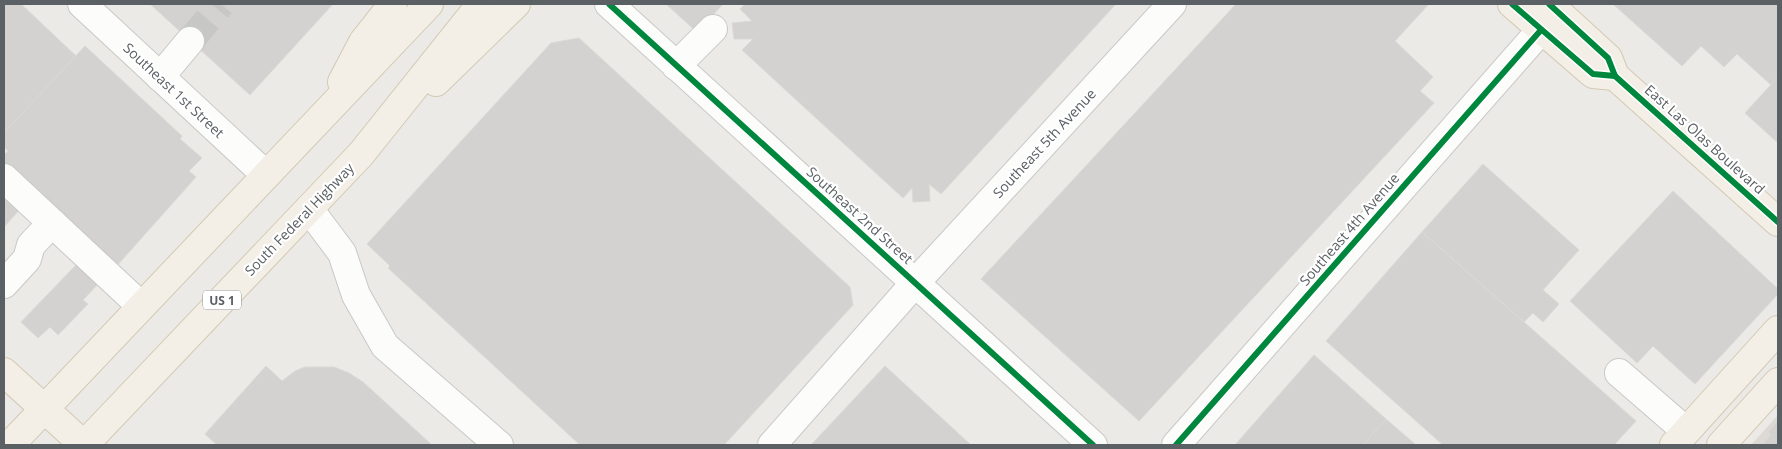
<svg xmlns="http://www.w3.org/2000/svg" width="1782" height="449" font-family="'Open Sans',sans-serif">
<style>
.education{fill:#dddad5}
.building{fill:#d3d2d0;stroke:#dad9d5}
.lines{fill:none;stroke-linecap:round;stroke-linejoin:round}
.minor-tunnel{stroke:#c7c8c6;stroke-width:28;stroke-dasharray:28 14;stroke-linecap:butt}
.minor-casing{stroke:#c8c8c8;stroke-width:30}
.major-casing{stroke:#d4c8b3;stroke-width:30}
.minor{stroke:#fcfcfb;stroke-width:28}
.major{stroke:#f3efe7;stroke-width:28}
.cycleway-casing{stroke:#fff;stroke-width:9}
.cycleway{stroke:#00873e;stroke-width:6}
.labels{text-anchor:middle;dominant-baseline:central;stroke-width:4.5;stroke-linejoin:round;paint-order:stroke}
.shield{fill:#fff;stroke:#8c9092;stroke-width:1}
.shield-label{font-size:12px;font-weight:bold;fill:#5b6064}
.street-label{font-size:14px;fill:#5b6064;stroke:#fff}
</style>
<rect width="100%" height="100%" fill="#ebeae6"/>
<path class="education" d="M1778 415V445H1751Z"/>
<g class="building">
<path d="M4 4H21L76 56 4 133Z"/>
<path d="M150 4H333L250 95Z"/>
<path d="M666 4H723L697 32Z"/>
<path d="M745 4H1116L941 194 929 184 930 201 913 202 912 188 903 198 742 50 753 39H734L732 23 752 21 740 9Z"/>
<path d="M1236 4H1429L1395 41 1433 77 1420 91 1434 103 1139 421 981 279Z"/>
<path d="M1613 4H1778V77L1771 85 1737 54 1724 67 1701 46 1682 66Z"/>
<path d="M579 38 850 287 853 305 724 445H580L388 268 390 266 367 244 551 43Z"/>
<path d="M85 46 182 136 180 139 202 158 189 171 196 177 114 269 4 168V155L8 151 4 147V133Z"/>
<path d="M1778 77V143L1745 113Z"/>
<path d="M1483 164 1579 250 1543 290 1559 304 1543 322 1533 313 1524 322 1422 232Z"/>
<path d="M1673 191 1778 289V294L1695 384 1653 346 1637 363 1570 301Z"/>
<path d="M4 192 21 208 4 227Z"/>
<path d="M1422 232 1636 421 1614 445H1443L1326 341Z"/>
<path d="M77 264 98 284 83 300 88 304 58 335 50 327 38 338 21 322Z"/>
<path d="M1314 355 1386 419 1363 445H1235Z"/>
<path d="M266 366 282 381 295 371 305 367H334L349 373 363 382 432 445H217L205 434Z"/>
<path d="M885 366 971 445H811Z"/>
<path d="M1386 419 1416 445H1363Z"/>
<path d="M1778 421V445H1762L1771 435 1768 432Z"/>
</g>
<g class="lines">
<path class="minor-tunnel" d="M190 41 221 4"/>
<defs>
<g id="minor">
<path d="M82 4 266 175"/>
<path d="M609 4 1093 445"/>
<path d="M676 66 713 29"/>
<path d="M160 77 190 41"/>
<path d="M4 178 141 306"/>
<path d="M309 209 342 253 356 295 385 346 499 445"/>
<path d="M4 284 27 259 31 245 52 223"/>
<path d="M1619 373 1686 431"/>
<path d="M772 445 915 283 1172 4"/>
<path d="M1176 445 1541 30"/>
</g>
<g id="major">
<path d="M1512 4 1593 74 1615 76"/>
<path d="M1549 4 1608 58 1615 76 1778 222"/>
<path d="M342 82 363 42 393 4"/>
<path d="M436 82 516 4"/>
<path d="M4 372 84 445"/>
<path d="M10 445 429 4"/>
<path d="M84 445 361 154 481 4"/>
<path d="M1674 445 1778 330"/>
<path d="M1721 445 1778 382"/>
</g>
</defs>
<use href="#minor" class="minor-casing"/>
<use href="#major" class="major-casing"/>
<use href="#minor" class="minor"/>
<use href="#major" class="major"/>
<defs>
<g id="cycleway">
<path d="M609 4 1093 445"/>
<path d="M1512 4 1593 74 1615 76"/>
<path d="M1549 4 1608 58 1615 76 1778 222"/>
<path d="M1176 445 1541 30"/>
</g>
</defs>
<use href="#cycleway" class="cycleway-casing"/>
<use href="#cycleway" class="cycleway"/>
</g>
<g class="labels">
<rect class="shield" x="203" y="290.5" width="38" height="19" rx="4"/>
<g class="shield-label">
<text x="222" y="300">US 1</text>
</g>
<g class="street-label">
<text transform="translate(174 90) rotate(43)">Southeast 1st Street</text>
<text transform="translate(1705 139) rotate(42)">East Las Olas Boulevard</text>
<text transform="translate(1044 143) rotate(-47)">Southeast 5th Avenue</text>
<text transform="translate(860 215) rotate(42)">Southeast 2nd Street</text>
<text transform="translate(299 219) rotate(-46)">South Federal Highway</text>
<text transform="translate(1349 229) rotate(-49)">Southeast 4th Avenue</text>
</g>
</g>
<rect width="1782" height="449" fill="none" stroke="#5b6064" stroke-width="10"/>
</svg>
